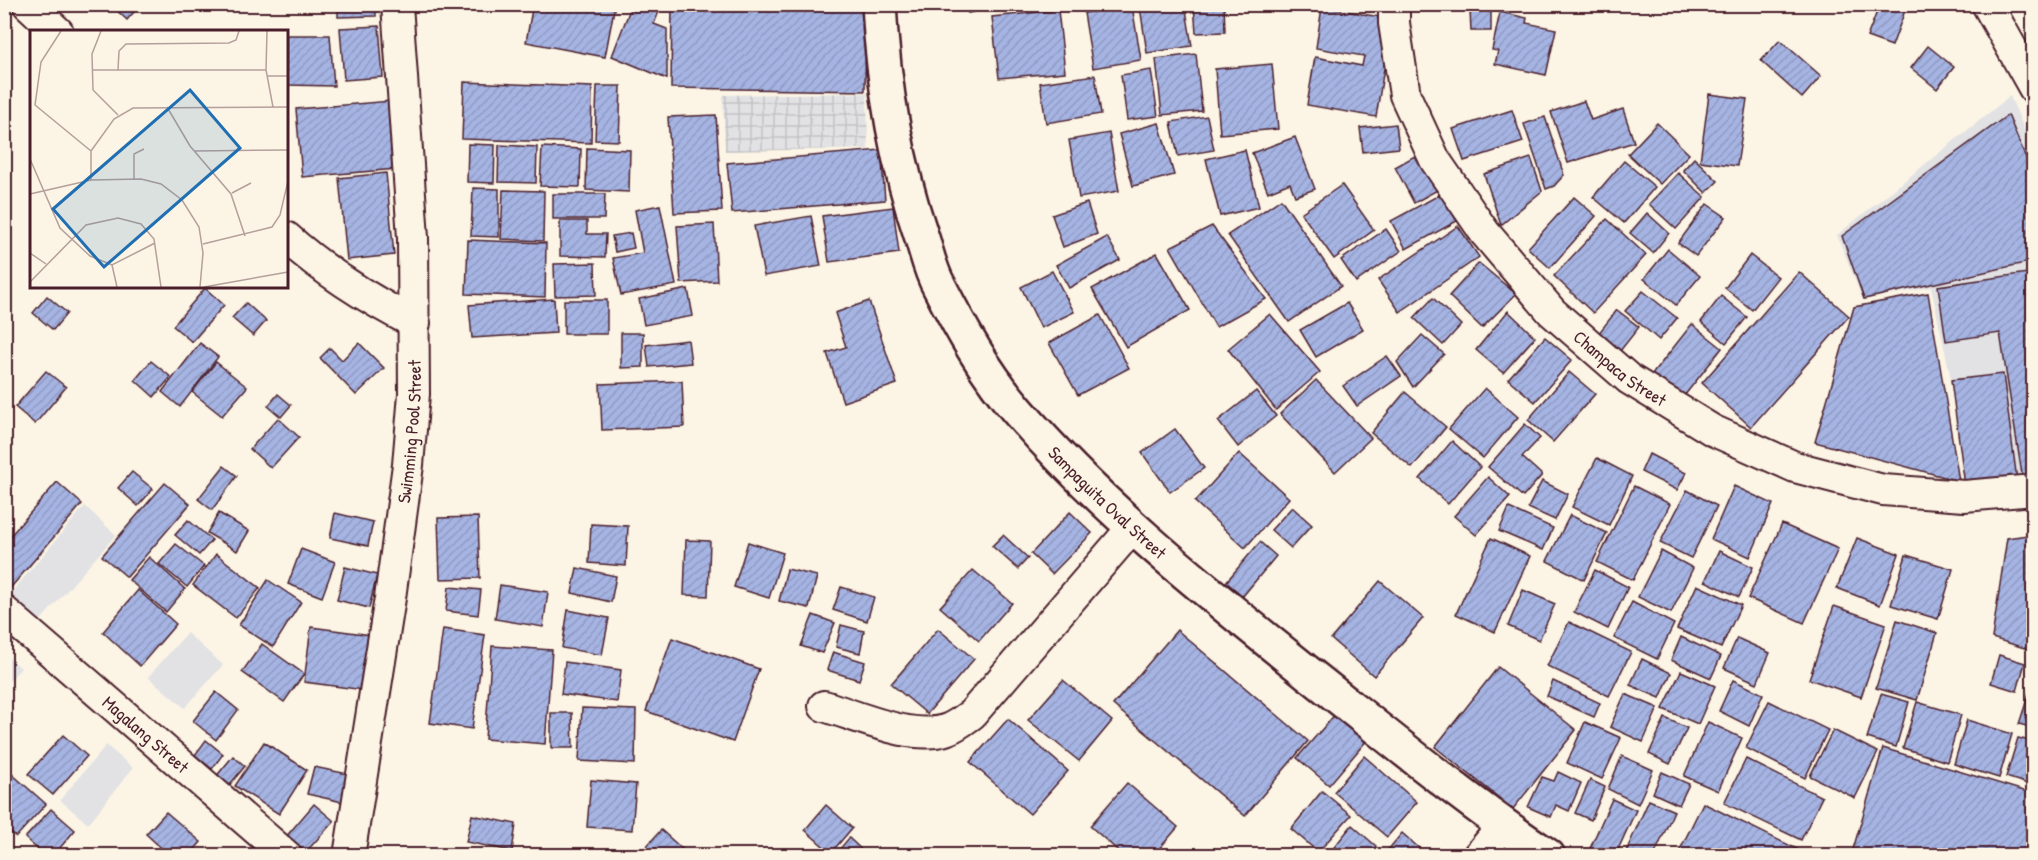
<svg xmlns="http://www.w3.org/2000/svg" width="2038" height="860" font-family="'Patrick Hand',sans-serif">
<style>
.built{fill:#e2e2e4}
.industrial{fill:url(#industrial-grid)}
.building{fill:url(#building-hatch);stroke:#4a1f2b;stroke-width:1.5}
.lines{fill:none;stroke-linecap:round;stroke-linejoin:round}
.street-casing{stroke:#4a1f2b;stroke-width:34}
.secondary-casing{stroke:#4a1f2b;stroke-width:38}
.street{stroke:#fcf5e5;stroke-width:30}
.secondary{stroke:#fcf5e5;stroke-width:33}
.labels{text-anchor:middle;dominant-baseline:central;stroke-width:4.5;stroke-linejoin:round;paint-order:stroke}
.street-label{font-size:18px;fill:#4a1f2b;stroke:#fcf5e5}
.inset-road{fill:none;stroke:#b59f9b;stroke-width:1.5}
.view{fill:#1f6fb2;fill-opacity:0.15;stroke:#1f6fb2;stroke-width:3}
.inset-edge{fill:none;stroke:#4a1f2b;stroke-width:3}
</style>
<defs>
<pattern id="industrial-grid" width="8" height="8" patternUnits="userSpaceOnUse" patternTransform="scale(1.5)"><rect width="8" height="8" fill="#e2e2e4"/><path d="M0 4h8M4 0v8" fill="none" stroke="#c3c1c4"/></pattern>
<pattern id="building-hatch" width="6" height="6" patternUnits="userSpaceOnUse" patternTransform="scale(1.5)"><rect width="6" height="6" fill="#a6b4e3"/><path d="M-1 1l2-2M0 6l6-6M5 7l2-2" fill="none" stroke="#909ac3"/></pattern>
</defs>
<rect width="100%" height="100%" fill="#fcf5e5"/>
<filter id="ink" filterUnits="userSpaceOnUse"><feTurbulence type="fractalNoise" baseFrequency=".0167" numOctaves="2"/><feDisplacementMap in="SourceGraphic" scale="12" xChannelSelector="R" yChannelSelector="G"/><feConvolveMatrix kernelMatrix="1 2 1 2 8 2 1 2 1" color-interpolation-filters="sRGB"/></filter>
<g filter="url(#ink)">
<g class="built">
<path d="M2010 96 2033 149V492L1977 498 1931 287 1863 300 1837 235Z"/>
<path d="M85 506 116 535 40 621 10 594Z"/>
<path d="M187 633 223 665 185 708 148 677Z"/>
<path d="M4 654 21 668 9 681 5 678Z"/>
<path d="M106 745 133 768 88 824 60 800Z"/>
</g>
<path class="industrial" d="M867 93 868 149 725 151 723 95Z"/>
<g class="building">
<path d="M110 4H141L127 20Z"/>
<path d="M338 4H376V16L338 17Z"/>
<path d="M533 4H615L605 57 526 42Z"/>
<path d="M632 4H662L654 24 667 29V79L612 56Z"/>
<path d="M672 4H866L865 91 671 88Z"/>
<path d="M966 4H1007V5L968 13Z"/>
<path d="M1160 4H1185L1192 46 1147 53 1140 7Z"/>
<path d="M1194 4H1224L1225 32 1196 33Z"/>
<path d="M1880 4 1907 5 1892 46 1867 37Z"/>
<path d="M1132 6 1141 60 1093 68 1084 13Z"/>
<path d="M1322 7 1392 19 1376 117 1307 105 1315 57 1362 66 1364 56 1316 48Z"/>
<path d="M1058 10 1065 72 999 78 992 17Z"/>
<path d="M1470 10H1491V31H1471Z"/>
<path d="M1500 12 1527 18 1526 23 1556 29 1546 75 1495 64 1498 51 1492 50Z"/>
<path d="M379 26 383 77 344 80 340 28Z"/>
<path d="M286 35H330L334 86 286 85Z"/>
<path d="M1780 40 1821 76 1802 98 1761 61Z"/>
<path d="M1928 46 1954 67 1937 89 1911 68Z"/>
<path d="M1196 54 1202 111 1162 115 1156 59Z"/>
<path d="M1272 64 1278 129 1220 134 1215 69Z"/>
<path d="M1151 70 1158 116 1127 120 1121 75Z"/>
<path d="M1095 75 1101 114 1046 123 1040 83Z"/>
<path d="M464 82 592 87 591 143 462 139Z"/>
<path d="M597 86H621L619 141 595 140Z"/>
<path d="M1709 94 1747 99 1737 166 1700 161Z"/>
<path d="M391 101 397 169 302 177 296 109Z"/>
<path d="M1584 101 1591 120 1623 109 1634 142 1568 163 1551 112Z"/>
<path d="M1512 110 1523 142 1464 161 1453 129Z"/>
<path d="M716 115 722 211 674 213 668 117Z"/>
<path d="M2008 115 2034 177V261L1864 299 1842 236Z"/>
<path d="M1207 116 1214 150 1178 156 1171 122Z"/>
<path d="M1545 117 1564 175 1554 186 1546 189 1524 124Z"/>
<path d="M1159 123 1174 175 1133 186 1119 134Z"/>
<path d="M1657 123 1689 154 1660 184 1628 154Z"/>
<path d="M1396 124 1399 148 1363 152 1360 128Z"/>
<path d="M1109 133 1119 191 1079 198 1069 140Z"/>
<path d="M1295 137 1315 189 1295 196 1290 183 1268 192 1252 153Z"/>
<path d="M468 144 495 145 494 183 467 182Z"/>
<path d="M499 145 537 147 536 183 498 182Z"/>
<path d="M542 147 581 149 580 187 540 186Z"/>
<path d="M587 148 630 150 629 192 586 190Z"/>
<path d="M881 150 885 200 732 213 727 163Z"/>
<path d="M1245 150 1259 207 1220 216 1206 159Z"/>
<path d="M1422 152 1441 188 1414 203 1395 167Z"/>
<path d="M1531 158 1542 191 1501 225 1484 174Z"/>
<path d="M1694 158 1718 181 1706 193 1683 170Z"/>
<path d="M1624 161 1655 187 1624 223 1593 197Z"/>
<path d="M386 173 394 255 347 260 339 178Z"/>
<path d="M1678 173 1705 197 1676 229 1649 204Z"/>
<path d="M1342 185 1374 230 1334 259 1301 213Z"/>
<path d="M473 188 499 189V237L471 236Z"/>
<path d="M503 190 544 191 543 241 501 239Z"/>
<path d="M553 194H605L604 219H553Z"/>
<path d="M1441 194 1457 221 1406 249 1391 221Z"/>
<path d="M1574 197 1596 216 1550 268 1528 248Z"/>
<path d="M1281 199 1341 286 1289 322 1228 235Z"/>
<path d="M1087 203 1097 234 1063 247 1052 215Z"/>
<path d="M1707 204 1726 217 1696 256 1678 243Z"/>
<path d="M660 205 676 285 621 295 613 258 643 253 635 210Z"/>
<path d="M893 207 899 253 829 262 822 216Z"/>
<path d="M1647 213 1669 233 1653 253 1630 233Z"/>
<path d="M811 216 821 266 764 276 754 226Z"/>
<path d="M1607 219 1646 255 1593 313 1554 276Z"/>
<path d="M560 221H587V234H606L605 257 560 256Z"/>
<path d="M714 224 717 281 681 283 677 226Z"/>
<path d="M1212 226 1266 299 1216 327 1170 247Z"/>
<path d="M1458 226 1479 257 1400 312 1378 280Z"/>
<path d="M1386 229 1401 251 1356 282 1341 260Z"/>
<path d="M631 233 634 248 615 252 612 236Z"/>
<path d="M1107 237 1120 260 1069 288 1056 265Z"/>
<path d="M468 240 546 243 545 297 466 294Z"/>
<path d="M1668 249 1700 276 1676 305 1644 279Z"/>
<path d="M1157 253 1190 310 1126 347 1092 289Z"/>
<path d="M1750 255 1778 277 1752 310 1725 288Z"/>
<path d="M595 263 596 295 555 296 554 264Z"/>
<path d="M1479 263 1516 294 1482 328 1449 296Z"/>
<path d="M1052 271 1074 312 1041 328 1021 287Z"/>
<path d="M1799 272 1849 316 1751 427 1702 383Z"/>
<path d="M2034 272V479L2023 481 2000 333 1946 341 1938 286Z"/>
<path d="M205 288 224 305 192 342 173 326Z"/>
<path d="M688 289 693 316 644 325 639 299Z"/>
<path d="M1643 291 1677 318 1659 340 1625 311Z"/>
<path d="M1928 293 1959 481 1815 442 1854 307Z"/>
<path d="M47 296 67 313 53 330 33 313Z"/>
<path d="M1721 296 1747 317 1726 343 1701 322Z"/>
<path d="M1433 298 1461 325 1443 345 1414 318Z"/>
<path d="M554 299 556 333 472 338 469 305Z"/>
<rect x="564" y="300" width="43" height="34"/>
<path d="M869 301 897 384 843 402 827 353 846 347 835 313Z"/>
<path d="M246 303 266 321 253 336 232 318Z"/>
<path d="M1347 303 1363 329 1316 357 1300 330Z"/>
<path d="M1617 310 1639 327 1616 356 1594 339Z"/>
<path d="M1508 311 1535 337 1503 373 1476 350Z"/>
<path d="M1270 314 1320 372 1276 410 1228 349Z"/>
<path d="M1100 315 1129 368 1078 395 1049 343Z"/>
<path d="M1692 324 1722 348 1677 405 1647 381Z"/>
<path d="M621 333H643V367L621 368Z"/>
<path d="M1422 335 1444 354 1413 387 1397 362Z"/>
<path d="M1545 337 1572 360 1535 402 1508 379Z"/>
<path d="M688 340 691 363 649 367 646 345Z"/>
<path d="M200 343 218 357 180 407 162 392Z"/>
<path d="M359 343 384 368 356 395 320 358 330 348 342 360Z"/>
<path d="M1387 356 1401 376 1357 406 1343 386Z"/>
<path d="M151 361 171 377 154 397 135 380Z"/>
<path d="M216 362 247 387 222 416 192 392Z"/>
<path d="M46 371 66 387 35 424 15 407Z"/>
<path d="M1569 372 1595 394 1553 442 1528 420Z"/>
<path d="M2003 374 2017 480 1965 486 1951 380Z"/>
<path d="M1316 380 1371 438 1335 472 1280 414Z"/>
<path d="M682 381 684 427 602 430 600 384Z"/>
<path d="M1485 388 1518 417 1483 458 1449 429Z"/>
<path d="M1256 391 1276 416 1238 447 1218 421Z"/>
<path d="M1405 392 1446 427 1412 468 1371 433Z"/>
<path d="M278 394 291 405 281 417 268 406Z"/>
<path d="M278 418 299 437 271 468 250 449Z"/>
<path d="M1525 424 1540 438 1522 457 1542 475 1523 497 1488 467Z"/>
<path d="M1175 429 1204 468 1170 492 1142 453Z"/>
<path d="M1452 441 1480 467 1448 504 1420 479Z"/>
<path d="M1239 453 1289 498 1245 548 1195 502Z"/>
<path d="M1649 454 1686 473 1677 490 1641 472Z"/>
<path d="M1597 458 1632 476 1609 525 1572 507Z"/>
<path d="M224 466 237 476 212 510 198 499Z"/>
<path d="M132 472 153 489 138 506 118 488Z"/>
<path d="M1488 477 1510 497 1476 535 1454 516Z"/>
<path d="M1542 481 1568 494 1555 520 1528 508Z"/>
<path d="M57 482 82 504 7 592 4 590V543Z"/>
<path d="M165 483 190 504 127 577 102 556Z"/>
<path d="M1634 486 1670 504 1633 580 1597 562Z"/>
<path d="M1734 486 1773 504 1750 557 1711 539Z"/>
<path d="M1687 490 1717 506 1691 558 1660 543Z"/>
<path d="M1292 507 1312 525 1291 548 1271 530Z"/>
<path d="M1509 508 1553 528 1543 550 1499 531Z"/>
<path d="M1070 512 1092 533 1052 574 1031 554Z"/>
<path d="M219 513 249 531 237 551 207 533Z"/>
<path d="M335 513 373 522 368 546 330 538Z"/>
<path d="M1570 515 1607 533 1584 580 1547 561Z"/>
<path d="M478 517 480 578 440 579 438 518Z"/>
<path d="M188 520 212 540 199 555 175 535Z"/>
<path d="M591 524 628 526 626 566 589 563Z"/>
<path d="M1782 524 1838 549 1804 623 1748 598Z"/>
<path d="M2034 534V651L1992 638 2007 538Z"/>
<path d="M1003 535 1028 558 1018 569 992 546Z"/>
<path d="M1491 538 1530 556 1495 632 1456 614Z"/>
<path d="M1857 538 1899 554 1880 605 1837 588Z"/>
<path d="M686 540 710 541 708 596 684 595Z"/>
<path d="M748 542 783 553 769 598 734 587Z"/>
<path d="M1260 542 1276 556 1243 596 1226 582Z"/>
<path d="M176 544 204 566 187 587 159 564Z"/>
<path d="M301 549 335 562 322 597 288 584Z"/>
<path d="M1661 551 1693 568 1671 613 1638 597Z"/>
<path d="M1719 551 1753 567 1739 597 1705 581Z"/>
<path d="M216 554 260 588 236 618 193 585Z"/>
<path d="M1906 555 1953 569 1938 619 1891 605Z"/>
<path d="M149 557 185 589 166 612 129 580Z"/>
<path d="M345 567 377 575 369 608 337 600Z"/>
<path d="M577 568 616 576 611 602 572 593Z"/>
<path d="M787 569 817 576 809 608 779 601Z"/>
<path d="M973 570 1012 603 979 641 940 607Z"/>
<path d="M1595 570 1628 587 1608 629 1574 612Z"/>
<path d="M268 580 301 602 273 647 239 625Z"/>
<path d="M1380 581 1423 618 1374 676 1331 639Z"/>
<path d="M500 585 548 592 543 627 495 619Z"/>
<path d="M1697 585 1741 605 1721 648 1677 629Z"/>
<path d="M449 587 481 590 478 615 446 611Z"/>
<path d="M841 587 874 597 867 621 833 610Z"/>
<path d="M138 590 176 624 140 666 103 632Z"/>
<path d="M1523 590 1555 604 1539 640 1508 626Z"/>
<path d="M1632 602 1674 624 1657 659 1614 638Z"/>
<path d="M1834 606 1886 624 1861 697 1809 679Z"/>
<path d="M568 610 609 618 602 655 562 648Z"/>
<path d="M813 615 835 623 822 653 801 646Z"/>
<path d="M1897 620 1937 633 1917 700 1876 688Z"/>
<path d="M1569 622 1631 652 1609 696 1547 666Z"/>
<path d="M841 625 864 631 860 653 836 647Z"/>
<path d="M311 627 371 635 364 690 304 682Z"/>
<path d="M443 629 485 635 472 729 430 723Z"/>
<path d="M938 629 974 659 927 714 891 684Z"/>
<path d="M1177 630 1308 741 1245 816 1113 705Z"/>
<path d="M1681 637 1721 656 1711 678 1671 660Z"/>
<path d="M672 638 759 669 733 742 646 711Z"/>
<path d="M1737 638 1770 653 1757 683 1724 668Z"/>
<path d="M262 644 304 674 284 702 242 672Z"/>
<path d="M492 646 552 650 545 744 485 739Z"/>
<path d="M833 652 865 662 859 680 827 670Z"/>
<path d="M1999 655 2025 663 2017 691 1991 683Z"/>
<path d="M1642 659 1671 673 1660 698 1630 685Z"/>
<path d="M565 662 621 670 617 702 561 694Z"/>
<path d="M1498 667 1576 730 1513 809 1435 747Z"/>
<path d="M1681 671 1715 686 1698 724 1663 709Z"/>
<path d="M2034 678V728L2019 724Z"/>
<path d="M1063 680 1112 721 1079 761 1028 720Z"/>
<path d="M1733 680 1763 694 1749 726 1719 711Z"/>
<path d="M1553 681 1600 703 1594 717 1547 696Z"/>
<path d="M216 692 238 710 216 740 193 721Z"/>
<path d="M1625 694 1658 708 1643 742 1610 727Z"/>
<path d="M1881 694 1909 702 1896 747 1867 738Z"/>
<path d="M1769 701 1828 730 1805 778 1746 748Z"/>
<path d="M1917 702 1961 715 1947 762 1903 748Z"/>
<path d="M582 708 636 710 635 764 579 761Z"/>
<path d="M1337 712 1368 739 1329 785 1297 758Z"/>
<path d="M551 713H572L573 748H551Z"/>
<path d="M1665 718 1687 728 1670 764 1649 754Z"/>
<path d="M1008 719 1068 771 1030 814 970 762Z"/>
<path d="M1967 720 2012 734 1999 778 1954 764Z"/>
<path d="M1585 722 1621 738 1602 779 1567 763Z"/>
<path d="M1708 722 1742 738 1718 791 1684 776Z"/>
<path d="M1833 730 1878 752 1855 798 1810 776Z"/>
<path d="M63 735 87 756 53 795 28 774Z"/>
<path d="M2018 738 2034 742V786L2006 777Z"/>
<path d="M206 740 223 754 212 769 195 755Z"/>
<path d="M264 742 307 770 279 814 235 786Z"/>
<path d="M1883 748 2034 794V856H1851Z"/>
<path d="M233 756 245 766 227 788 215 778Z"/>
<path d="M1364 756 1417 802 1387 837 1334 792Z"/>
<path d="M1622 756 1653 770 1638 804 1608 789Z"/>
<path d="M1746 759 1822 797 1801 840 1724 803Z"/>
<path d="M4 767 46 804 16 837 4 827Z"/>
<path d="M314 767 353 775 347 803 307 794Z"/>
<path d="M1558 772 1581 783 1569 811 1556 805 1551 817 1528 807 1542 777 1554 781Z"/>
<path d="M1662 772 1689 784 1679 805 1653 793Z"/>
<path d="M591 780 636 784 632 830 587 827Z"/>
<path d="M1590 780 1605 787 1591 820 1575 813Z"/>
<path d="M1127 783 1178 827 1153 856H1124L1090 826Z"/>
<path d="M1322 791 1351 815 1318 852 1291 829Z"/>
<path d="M1612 799 1636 810 1615 856H1594L1588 853Z"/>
<path d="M1649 800 1674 811 1654 856H1624Z"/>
<path d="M1703 803 1811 856H1677Z"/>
<path d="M314 804 334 821 304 854 285 838Z"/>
<path d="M826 805 852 828 831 853 805 830Z"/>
<path d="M51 809 75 830 53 856H45L25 838Z"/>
<path d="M166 812 201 842 189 856H170L146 834Z"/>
<path d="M472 815 516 824 512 851 466 842Z"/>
<path d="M1352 825 1376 846 1368 856H1327Z"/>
<path d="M661 830 690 856H638Z"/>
<path d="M1402 833 1428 856H1383Z"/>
<path d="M849 838 865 853 863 856H834Z"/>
</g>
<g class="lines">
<defs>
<g id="street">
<path d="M28 4 58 32"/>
<path id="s1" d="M1394 4V23L1405 95 1435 160 1485 233 1552 312 1629 379 1712 430 1795 467 1883 490 1964 496 2034 490"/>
<path d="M1987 4 2034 88"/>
<path d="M286 237C325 272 368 299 415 323"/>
<path id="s2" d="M4 611 287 856"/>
<path d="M824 706C858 716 914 742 948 729 956 726 965 719 972 714L1133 527"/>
<path id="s3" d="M349 856 390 598 408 465 414 394 413 238 397 4"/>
<path d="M1478 856 1503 826"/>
</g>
<g id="secondary">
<path id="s4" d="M879 4C883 85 896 162 922 238 927 254 931 272 939 286 961 329 986 374 1018 411 1104 511 1210 594 1313 677 1390 738 1466 801 1548 856"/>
</g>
</defs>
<use href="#street" class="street-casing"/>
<use href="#secondary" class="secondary-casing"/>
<use href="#street" class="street"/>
<use href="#secondary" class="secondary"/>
</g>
</g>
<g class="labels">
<g class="street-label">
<text stroke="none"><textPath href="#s1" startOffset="444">Champaca Street</textPath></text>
<text stroke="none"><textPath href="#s3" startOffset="429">Swimming Pool Street</textPath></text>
<text stroke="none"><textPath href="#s4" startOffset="566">Sampaguita Oval Street</textPath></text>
<text stroke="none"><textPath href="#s2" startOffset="188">Magalang Street</textPath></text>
</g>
</g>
<g transform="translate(30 30)">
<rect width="258" height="258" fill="#fcf5e5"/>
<path class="inset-road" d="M71 1 62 24 63 60 88 85M237 1 236 40 243 77M62 40H236M88 40 89 21 96 14 199 13 206 10 209 1M237 46H258M5 75 11 32 31 1M5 75 61 121M137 77 160 116 201 164 215 206M61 121 84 89 103 78 258 77M61 121V150M164 121 258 120M0 129 30 198 60 226 82 235 125 213M104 149V124L114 119M202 163 221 153M0 164 61 150 111 149 131 154 152 170 169 197 173 223 170 257M173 214 242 197 250 185 258 151M0 223 16 234M82 235 87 257M0 252 56 195 88 188 111 194 124 209 131 257M174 257 258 242"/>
<path class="view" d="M160 60 210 118 74 237 23 179Z"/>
<rect width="258" height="258" class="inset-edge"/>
</g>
<rect width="2038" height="860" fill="none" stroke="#fcf5e5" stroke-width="24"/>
<rect x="12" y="12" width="2014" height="836" fill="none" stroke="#4a1f2b" stroke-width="2" filter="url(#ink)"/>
</svg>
